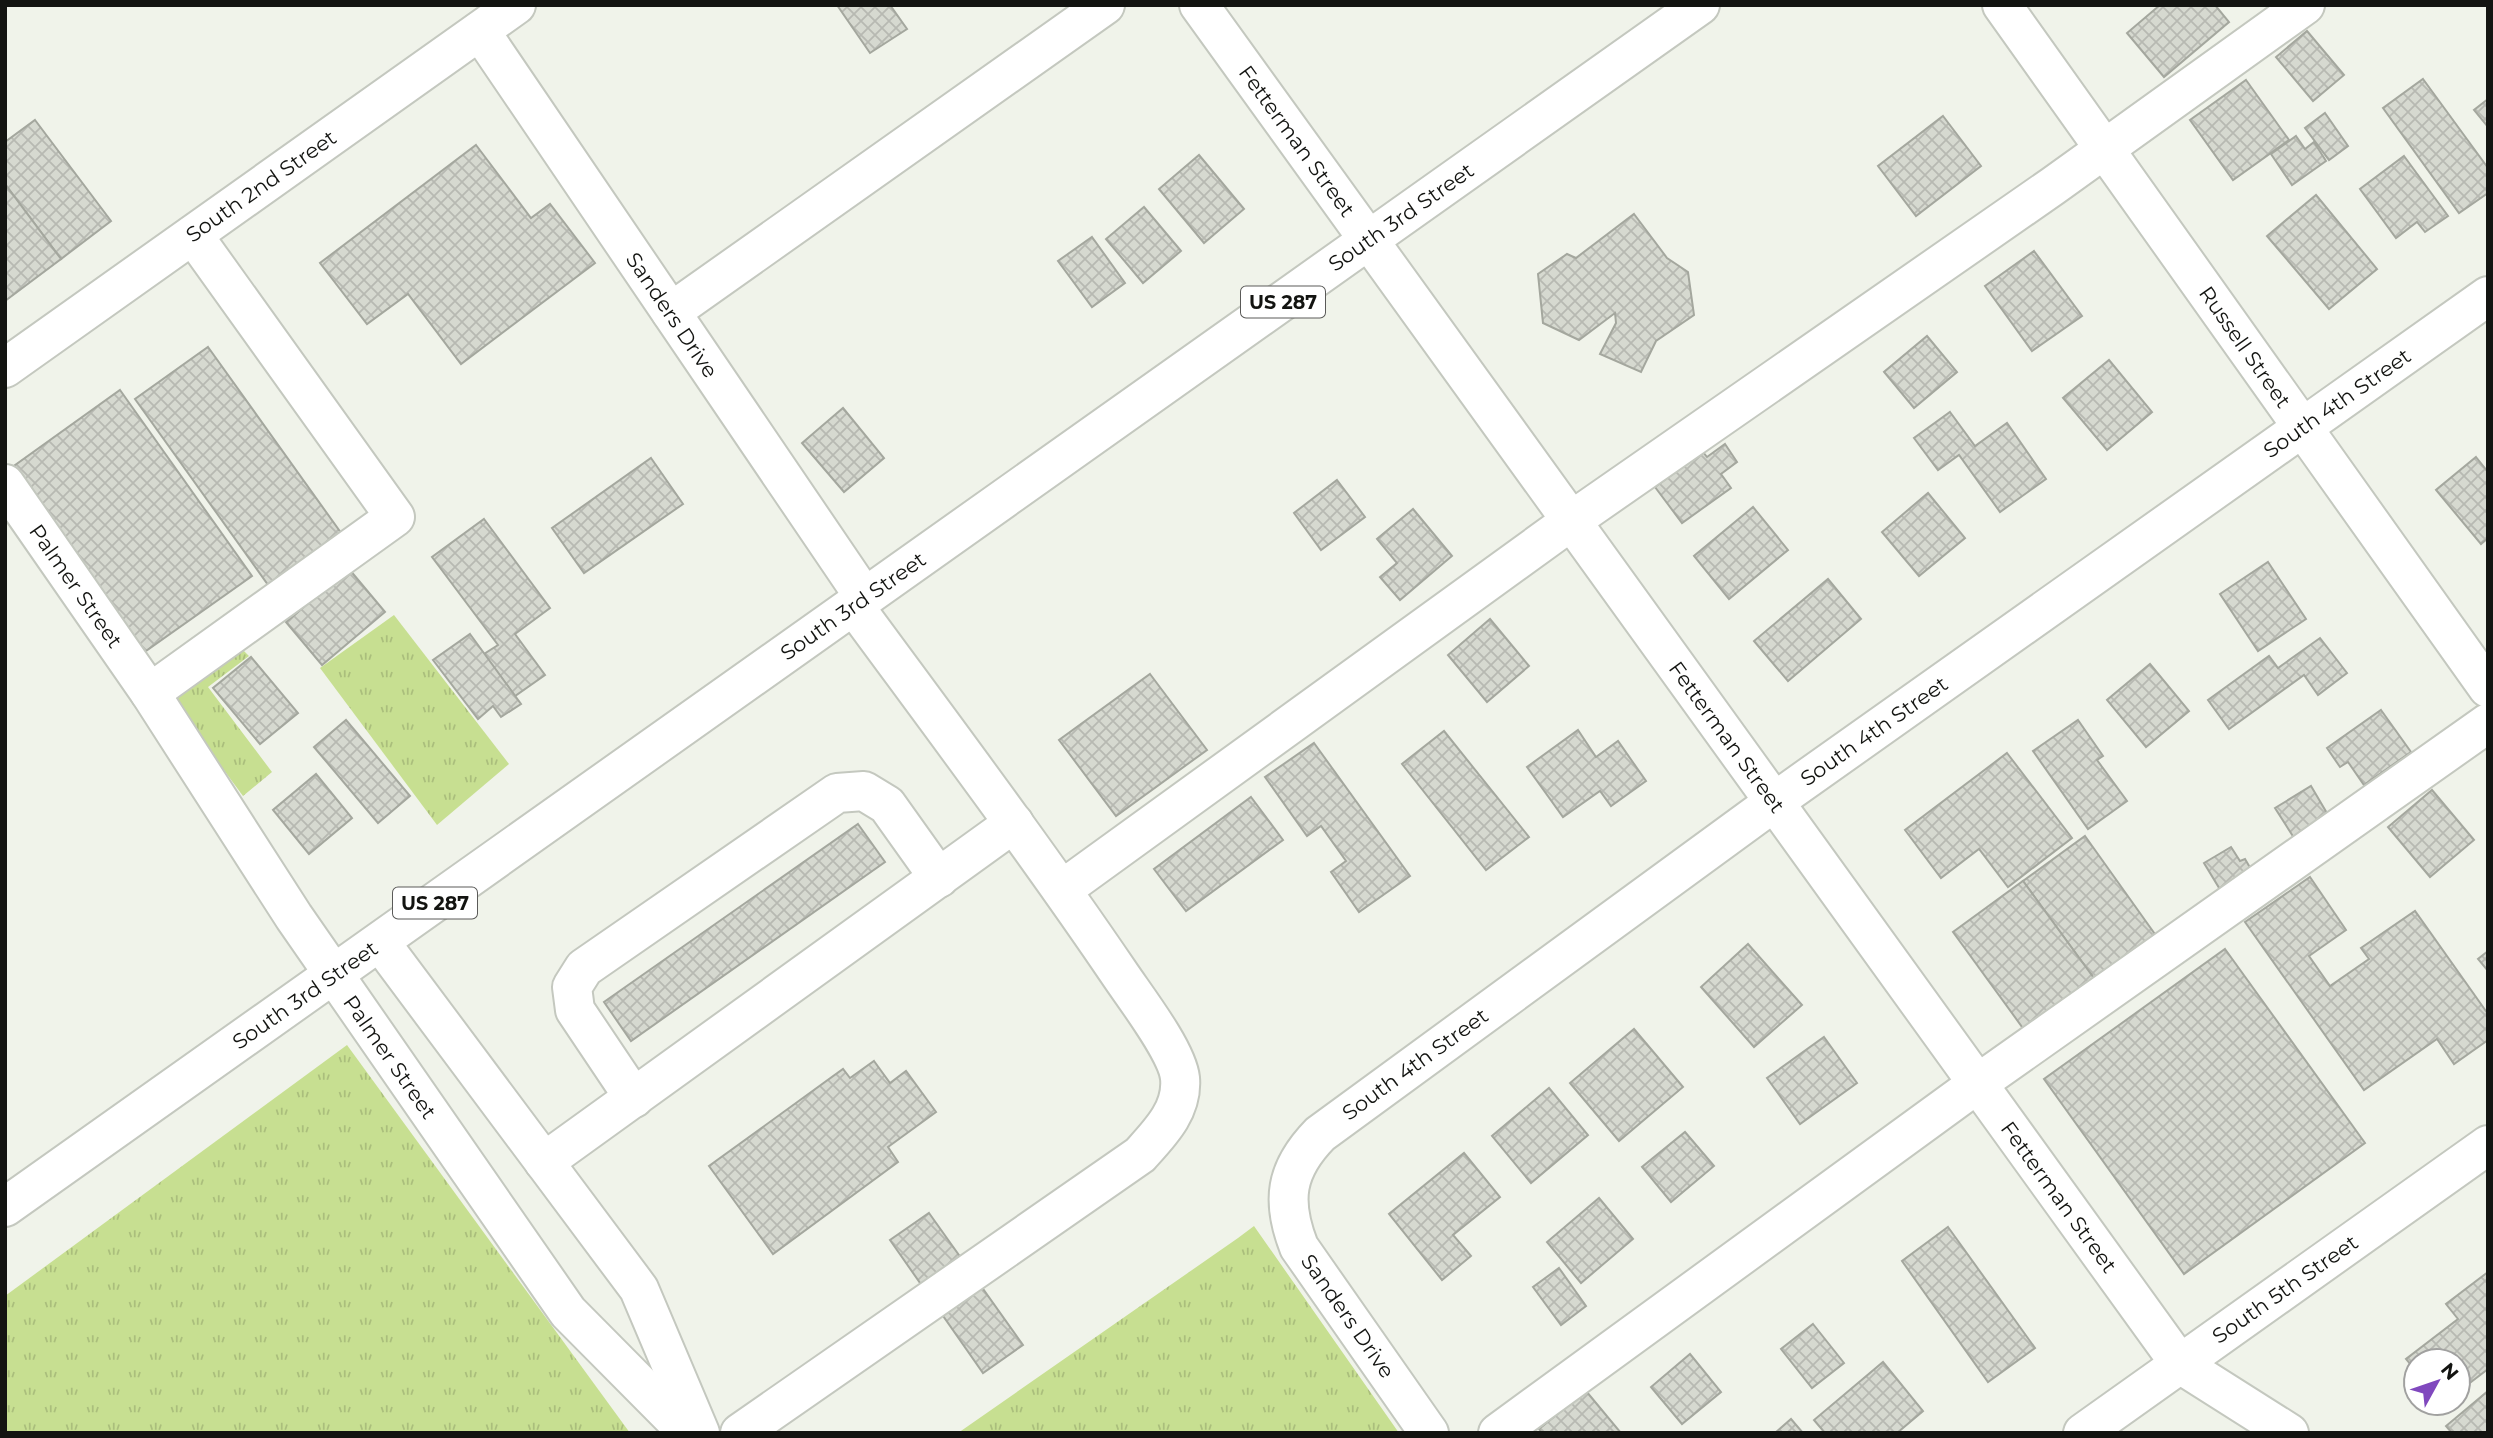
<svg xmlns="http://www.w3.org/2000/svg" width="2493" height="1438" font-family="Montserrat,sans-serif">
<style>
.grass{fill:url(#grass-tufts)}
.building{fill:url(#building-cross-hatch);stroke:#a4a79e;stroke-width:2}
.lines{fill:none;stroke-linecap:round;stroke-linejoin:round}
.minor-casing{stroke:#c4c8bf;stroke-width:42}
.major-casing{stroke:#c4c8bf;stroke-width:42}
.minor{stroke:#fff;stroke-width:38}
.major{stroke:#fff;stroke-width:38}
.labels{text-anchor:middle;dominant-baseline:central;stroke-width:7;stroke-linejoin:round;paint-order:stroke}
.shield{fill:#fff;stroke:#5a5a58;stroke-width:2}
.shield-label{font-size:19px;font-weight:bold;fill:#131411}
.street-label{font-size:21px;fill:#131411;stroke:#fff}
</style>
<defs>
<pattern id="grass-tufts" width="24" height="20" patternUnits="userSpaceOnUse" patternTransform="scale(1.75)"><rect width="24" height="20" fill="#c7df91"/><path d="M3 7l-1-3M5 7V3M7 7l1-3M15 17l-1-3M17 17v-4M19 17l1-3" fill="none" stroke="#aabe7c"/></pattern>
<pattern id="building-cross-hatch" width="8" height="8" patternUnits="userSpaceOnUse" patternTransform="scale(1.75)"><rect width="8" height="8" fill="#d6d9d0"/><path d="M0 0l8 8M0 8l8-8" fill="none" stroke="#b7b9b2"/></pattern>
</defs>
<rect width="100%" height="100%" fill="#f0f3ea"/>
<g class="grass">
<path d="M394 615 509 764 437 825 320 668Z"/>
<path d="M238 645 249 656 208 687 272 772 243 796 170 697Z"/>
<path d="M347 1045 630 1433H5V1296Z"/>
<path d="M1254 1226 1399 1433H958L1238 1238Z"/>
</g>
<g class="building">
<path d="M837 5H890L907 29 870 53Z"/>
<path d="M2160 5H2215L2229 22 2164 77 2127 33Z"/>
<path d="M2307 31 2344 75 2313 101 2276 57Z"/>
<path d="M2423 79 2488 168V193L2459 213 2383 108Z"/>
<path d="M2246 80 2289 140 2233 180 2190 120Z"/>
<path d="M2488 99V127L2474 110Z"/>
<path d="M2325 113 2348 146 2329 160 2305 128Z"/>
<path d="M1943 116 1981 166 1916 216 1878 166Z"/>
<path d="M35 120 111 221 61 259 5 184V142Z"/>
<path d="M2296 136 2305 149 2314 142 2326 161 2292 185 2271 154Z"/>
<path d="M476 145 531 218 550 204 595 263 461 364 408 294 367 324 320 263Z"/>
<path d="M1199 155 1244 209 1204 243 1159 189Z"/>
<path d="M2404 156 2448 216 2425 232 2417 222 2396 238 2360 189Z"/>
<path d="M5 184 61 259 5 301Z"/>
<path d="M2316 195 2377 269 2329 309 2267 236Z"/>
<path d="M1144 207 1181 251 1143 283 1106 239Z"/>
<path d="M1634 214 1667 258 1688 272 1694 315 1656 341 1641 372 1600 354 1616 323 1615 313 1579 340 1543 323 1538 274 1567 254 1576 258Z"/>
<path d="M1092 237 1125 283 1092 307 1058 261Z"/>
<path d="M2034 251 2082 316 2032 351 1985 286Z"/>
<path d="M1927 336 1957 372 1914 408 1884 372Z"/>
<path d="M208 347 344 537 271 589 135 399Z"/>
<path d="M2109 360 2152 412 2107 450 2063 398Z"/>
<path d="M120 390 252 576 143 653 11 468Z"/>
<path d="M843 408 884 458 844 492 802 443Z"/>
<path d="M1950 412 1975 446 2007 423 2046 479 2000 512 1959 455 1938 470 1914 438Z"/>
<path d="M1725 444 1737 462 1721 474 1731 488 1682 523 1655 487 1703 452 1707 457Z"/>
<path d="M2476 457 2488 472V538L2481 544 2436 490Z"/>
<path d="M651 458 683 504 584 573 552 528Z"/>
<path d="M1337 480 1365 517 1321 550 1294 513Z"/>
<path d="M1928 493 1965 538 1919 576 1882 532Z"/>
<path d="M1753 507 1788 550 1729 599 1694 556Z"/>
<path d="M1413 509 1452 556 1400 600 1380 577 1397 563 1377 539Z"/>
<path d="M484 519 550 608 515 634 545 675 515 696 484 654 498 645 432 557Z"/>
<path d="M2268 562 2306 619 2258 651 2220 594Z"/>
<path d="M349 569 385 612 322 665 286 622Z"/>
<path d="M1828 579 1861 619 1788 681 1754 641Z"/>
<path d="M1490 619 1529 666 1487 702 1448 655Z"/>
<path d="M470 634 521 704 501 717 493 706 478 719 433 660Z"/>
<path d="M2320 638 2347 673 2318 695 2304 675 2229 729 2208 700 2269 656 2278 668Z"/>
<path d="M251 657 298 713 260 744 213 688Z"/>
<path d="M2150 664 2189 711 2146 747 2107 700Z"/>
<path d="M1150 674 1207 750 1116 816 1059 740Z"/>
<path d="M2381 710 2411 752 2364 785 2348 762 2340 767 2327 748Z"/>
<path d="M346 720 410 796 378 823 314 747Z"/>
<path d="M2078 720 2103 756 2097 760 2127 801 2088 829 2033 751Z"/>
<path d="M1578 730 1596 757 1618 741 1646 781 1611 806 1600 791 1563 817 1527 767Z"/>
<path d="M1444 731 1529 837 1486 870 1402 764Z"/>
<path d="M1314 743 1410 876 1359 912 1331 872 1346 861 1321 826 1307 836 1265 777Z"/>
<path d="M2007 753 2072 838 2008 887 1979 849 1941 878 1905 830Z"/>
<path d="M316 774 352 818 309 854 273 810Z"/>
<path d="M2311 786 2331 820 2296 841 2275 808Z"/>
<path d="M2432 790 2474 840 2430 877 2388 827Z"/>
<path d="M1251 797 1283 840 1186 911 1154 869Z"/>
<path d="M858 824 885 862 631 1041 604 1002Z"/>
<path d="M2085 836 2157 937 2096 981 2023 881Z"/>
<path d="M2231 847 2240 861 2245 859 2252 871 2221 891 2204 863Z"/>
<path d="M2310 877 2346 930 2309 956 2330 986 2369 959 2361 948 2415 911 2488 1014V1040L2454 1064 2437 1039 2364 1090 2245 922Z"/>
<path d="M2023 881 2096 981 2025 1031 1953 932Z"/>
<path d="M1748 944 1802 1005 1754 1047 1701 987Z"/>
<path d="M2225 949 2365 1143 2184 1274 2044 1079Z"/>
<path d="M2488 951V971L2478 959Z"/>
<path d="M1634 1029 1683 1087 1619 1141 1570 1083Z"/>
<path d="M1824 1037 1857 1083 1800 1124 1767 1078Z"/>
<path d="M874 1061 890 1083 906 1071 936 1112 888 1147 898 1162 773 1254 709 1166 843 1069 850 1078Z"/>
<path d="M1549 1088 1588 1135 1531 1183 1492 1136Z"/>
<path d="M1685 1132 1714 1166 1671 1202 1642 1167Z"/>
<path d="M1464 1153 1500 1197 1453 1235 1471 1256 1442 1280 1389 1214Z"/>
<path d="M1599 1198 1633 1239 1581 1283 1547 1242Z"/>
<path d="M929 1213 1023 1345 983 1373 890 1240Z"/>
<path d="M1948 1227 2035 1348 1988 1382 1902 1261Z"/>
<path d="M1559 1268 1586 1306 1561 1325 1533 1287Z"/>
<path d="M2488 1272V1369L2458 1392V1361H2416V1371L2406 1359 2458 1319 2446 1304Z"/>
<path d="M1813 1324 1844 1363 1812 1388 1781 1349Z"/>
<path d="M1690 1354 1721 1392 1682 1424 1651 1387Z"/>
<path d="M1883 1362 1923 1411 1897 1433H1825L1814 1420Z"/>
<path d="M1586 1391 1621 1433H1542L1539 1429Z"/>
<path d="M2488 1391V1433H2452L2446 1426Z"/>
<path d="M1791 1419 1803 1433H1775Z"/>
</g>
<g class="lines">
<defs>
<g id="minor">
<path d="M1199 5 2180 1364 2289 1433"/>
<path d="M480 31 865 598"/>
<path d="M671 312 1105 5"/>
<path d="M5 368 516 5"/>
<path d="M5 484 150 693 294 917 568 1312 688 1433"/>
<path d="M150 693 395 517 193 235"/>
<path d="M1063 889 1571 521 2053 186 2305 5"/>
<path d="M380 942 639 1289 700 1433"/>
<path d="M634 1098 575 1010 572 987 584 968 837 793 864 791 887 805 939 878"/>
<path d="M544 1162 1014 823"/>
<path d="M740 1433 1140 1155C1160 1133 1183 1110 1180 1078 1177 1051 1135 997 1119 973 1034 848 943 727 854 606"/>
<path d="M1429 1433 1299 1247C1281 1201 1285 1170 1320 1134L1774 802 2488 296"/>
<path d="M1498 1433 1977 1084 2488 723"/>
<path d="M2083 1433 2488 1145"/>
</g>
<g id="major">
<path d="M2002 5 2488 688"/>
<path d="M5 1207 1700 5"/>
</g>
</defs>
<use href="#minor" class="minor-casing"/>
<use href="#major" class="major-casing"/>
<use href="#minor" class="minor"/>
<use href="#major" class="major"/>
</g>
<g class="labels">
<g class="shield">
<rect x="1241" y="286.5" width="84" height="31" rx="5"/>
<rect x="393" y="887.5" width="84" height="31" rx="5"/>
</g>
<g class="shield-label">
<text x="1283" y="302">US 287</text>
<text x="435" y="903">US 287</text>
</g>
<g class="street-label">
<text transform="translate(1297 141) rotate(54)">Fetterman Street</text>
<text transform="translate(261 186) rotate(-35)">South 2nd Street</text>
<text transform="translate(1401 217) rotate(-35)">South 3rd Street</text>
<text transform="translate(672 315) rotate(56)">Sanders Drive</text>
<text transform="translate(2245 347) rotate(55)">Russell Street</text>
<text transform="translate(2337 403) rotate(-35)">South 4th Street</text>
<text transform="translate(76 586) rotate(55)">Palmer Street</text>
<text transform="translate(853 606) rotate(-35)">South 3rd Street</text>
<text transform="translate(1874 731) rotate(-35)">South 4th Street</text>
<text transform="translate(1727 737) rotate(54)">Fetterman Street</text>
<text transform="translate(305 995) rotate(-35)">South 3rd Street</text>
<text transform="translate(390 1057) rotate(55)">Palmer Street</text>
<text transform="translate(1415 1064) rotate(-36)">South 4th Street</text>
<text transform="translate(2059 1197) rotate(54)">Fetterman Street</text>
<text transform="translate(2285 1289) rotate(-35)">South 5th Street</text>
<text transform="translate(1348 1316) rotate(55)">Sanders Drive</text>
</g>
</g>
<rect width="2493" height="1438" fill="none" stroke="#131411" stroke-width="14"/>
<g transform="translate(2437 1382) rotate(50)"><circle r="33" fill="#ffffff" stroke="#a1a1a0" stroke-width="2"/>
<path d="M0-5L12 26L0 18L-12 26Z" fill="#8048be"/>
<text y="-10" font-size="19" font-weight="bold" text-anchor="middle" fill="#131411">N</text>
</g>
</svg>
